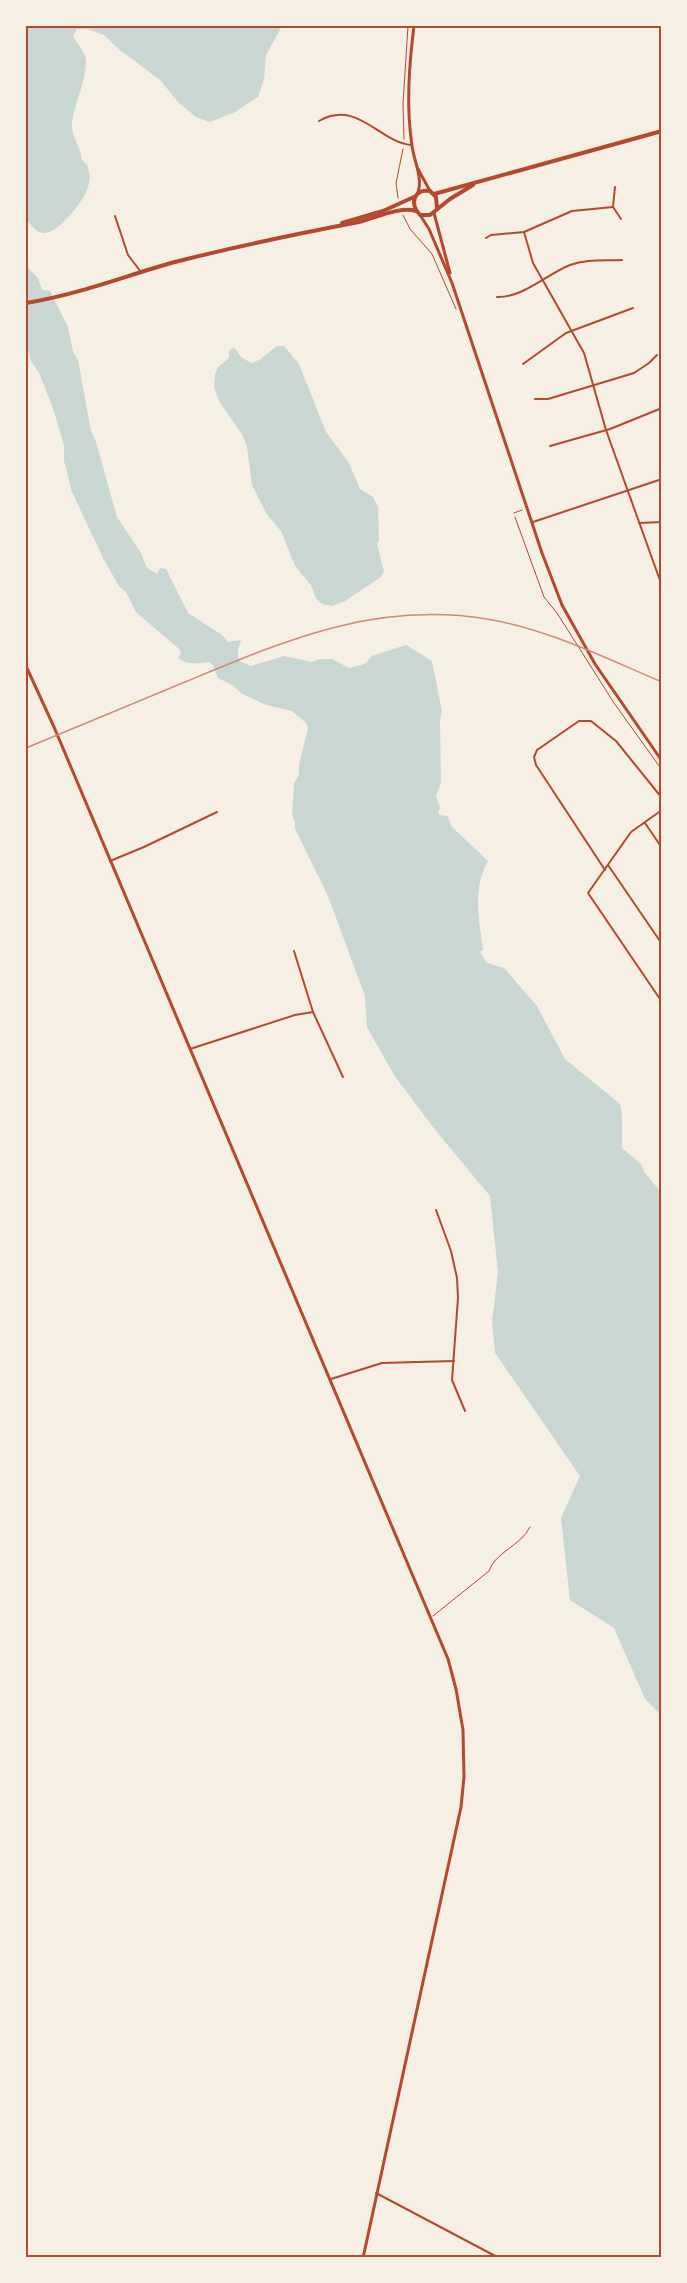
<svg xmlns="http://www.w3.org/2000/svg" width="687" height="2283" font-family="Bitter,serif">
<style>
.water{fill:#c9d6d2}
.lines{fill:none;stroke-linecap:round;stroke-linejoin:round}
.path{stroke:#b5482f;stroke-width:1}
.service{stroke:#b5482f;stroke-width:1}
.minor{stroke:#b5482f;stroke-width:2}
.tertiary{stroke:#b5482f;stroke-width:3}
.secondary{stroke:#b5482f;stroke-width:3}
.trunk{stroke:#b5482f;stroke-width:4}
.rail{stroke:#cf8b77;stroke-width:1.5}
.neatline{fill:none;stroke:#b5482f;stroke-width:2}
</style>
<rect width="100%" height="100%" fill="#f6efe4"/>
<g class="water">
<path d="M26 26H282L266 55 264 79 258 97 235 112 210 122 196 117 179 103 160 80 120 50 104 35 87 29H77L73 36C76 43 83 49 85 56 90 72 73 107 72 124 71 137 81 147 82 160L87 165C89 171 91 177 89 183 87 198 59 234 43 233 36 233 30 223 26 219Z"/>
<path d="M26 266 38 278 42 290 50 291 68 327 73 352 78 360 91 431 96 442 117 517 141 553 147 568 157 574 160 568 166 569 188 613 222 635 228 642 241 640 238 650V658L241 662 251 666 284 656 312 662 320 659H332L349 668 361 665 366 663 372 656 406 645 432 661 442 711 440 721 441 783 436 796 440 808 438 813 439 815 448 816 451 826 488 861C472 889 479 920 483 950L480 952 487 963 504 968 537 1006 565 1059 620 1104 622 1114V1148L641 1164 644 1172 661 1192V1715L645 1699 614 1628 570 1600 561 1518 580 1476 495 1353 492 1322 498 1272 490 1196 436 1131 394 1075 367 1027 365 996 328 896 295 829V822L292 815 294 783 299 775V765L308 728 306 723 292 711 266 705 241 693 232 685 218 678 213 665 209 662C196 663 190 666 178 658L181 653 179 649 136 612 126 592 119 586 104 560 72 492 64 461V445L53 408 39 373 31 361 26 343Z"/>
<path d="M277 346H284L299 364 326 432 349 463 360 489 373 497 378 507 379 541 377 544 384 571 381 577 345 601 332 606 322 604 316 598 311 585 295 566 281 531 266 513 252 485 247 447 242 434 220 403 214 387 215 375 218 367 229 358V351L234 347 241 357 251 363 259 360Z"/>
</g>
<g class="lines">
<g class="path">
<path d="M404 139 403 104 408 26"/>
<path d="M398 198 396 183 403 149"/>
<path d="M403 215 410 229 432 254 456 309"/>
<path d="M515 517 544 597 557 613 614 703 662 770"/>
</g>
<g class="service">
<path d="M514 513 522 510"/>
<path d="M433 1616 489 1571C495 1552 521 1546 530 1527"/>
</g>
<g class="minor">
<path d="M319 121C357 99 379 142 411 145"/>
<path d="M615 187 613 207 621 219"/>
<path d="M115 216 128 255 141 272"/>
<path d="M524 232 533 263 584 353 606 430 662 586"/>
<path d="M486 238 491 235 524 232 572 211 613 207"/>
<path d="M497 297C523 298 547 274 570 265 587 259 604 261 622 260"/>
<path d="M523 364 566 333 633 308"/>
<path d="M535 399H548L634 373 649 363 657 355"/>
<path d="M550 446 610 429 662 408"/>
<path d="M533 522 662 479"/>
<path d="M639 523 662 522"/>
<path d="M662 810 631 832 588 893 662 1002"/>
<path d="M645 823 662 848"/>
<path d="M110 861 144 847 217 812"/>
<path d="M608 865 662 944"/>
<path d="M605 870 536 765 534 757 537 750 579 721H591L616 741 662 798"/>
<path d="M294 951 313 1012 343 1077"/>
<path d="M190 1049 295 1015 313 1012"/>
<path d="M436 1210 451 1251 457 1278 458 1298 452 1380 465 1411"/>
<path d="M331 1379 382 1363 454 1361"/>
<path d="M376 2193 499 2258"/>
</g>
<path class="tertiary" d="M26 666 54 727 448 1659 456 1689 463 1730 464 1777 461 1807 363 2258"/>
<g class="secondary">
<path d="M414 26C409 66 406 106 412 146 414 161 423 178 418 192"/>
<path d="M418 169 430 191"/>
<path d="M434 213 450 273"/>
<path d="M420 215 429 229 452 283 542 553 562 605 595 664 662 761"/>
</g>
<g class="trunk">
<path d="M434 194 662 131"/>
<path d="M437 208 436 197 430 191C414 189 409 203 420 215H430L450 199 473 185"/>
<path d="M342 223 383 211 414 197"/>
<path d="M26 303C76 295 122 277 171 263 233 247 296 234 359 222 375 218 401 206 416 211"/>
</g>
<path class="rail" d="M26 748C79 726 132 704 185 682 286 640 375 601 487 619 548 629 605 658 662 682"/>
</g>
<rect width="687" height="2283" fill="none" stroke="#f6efe4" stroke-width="54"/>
<rect x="27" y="27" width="633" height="2229" class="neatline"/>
</svg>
